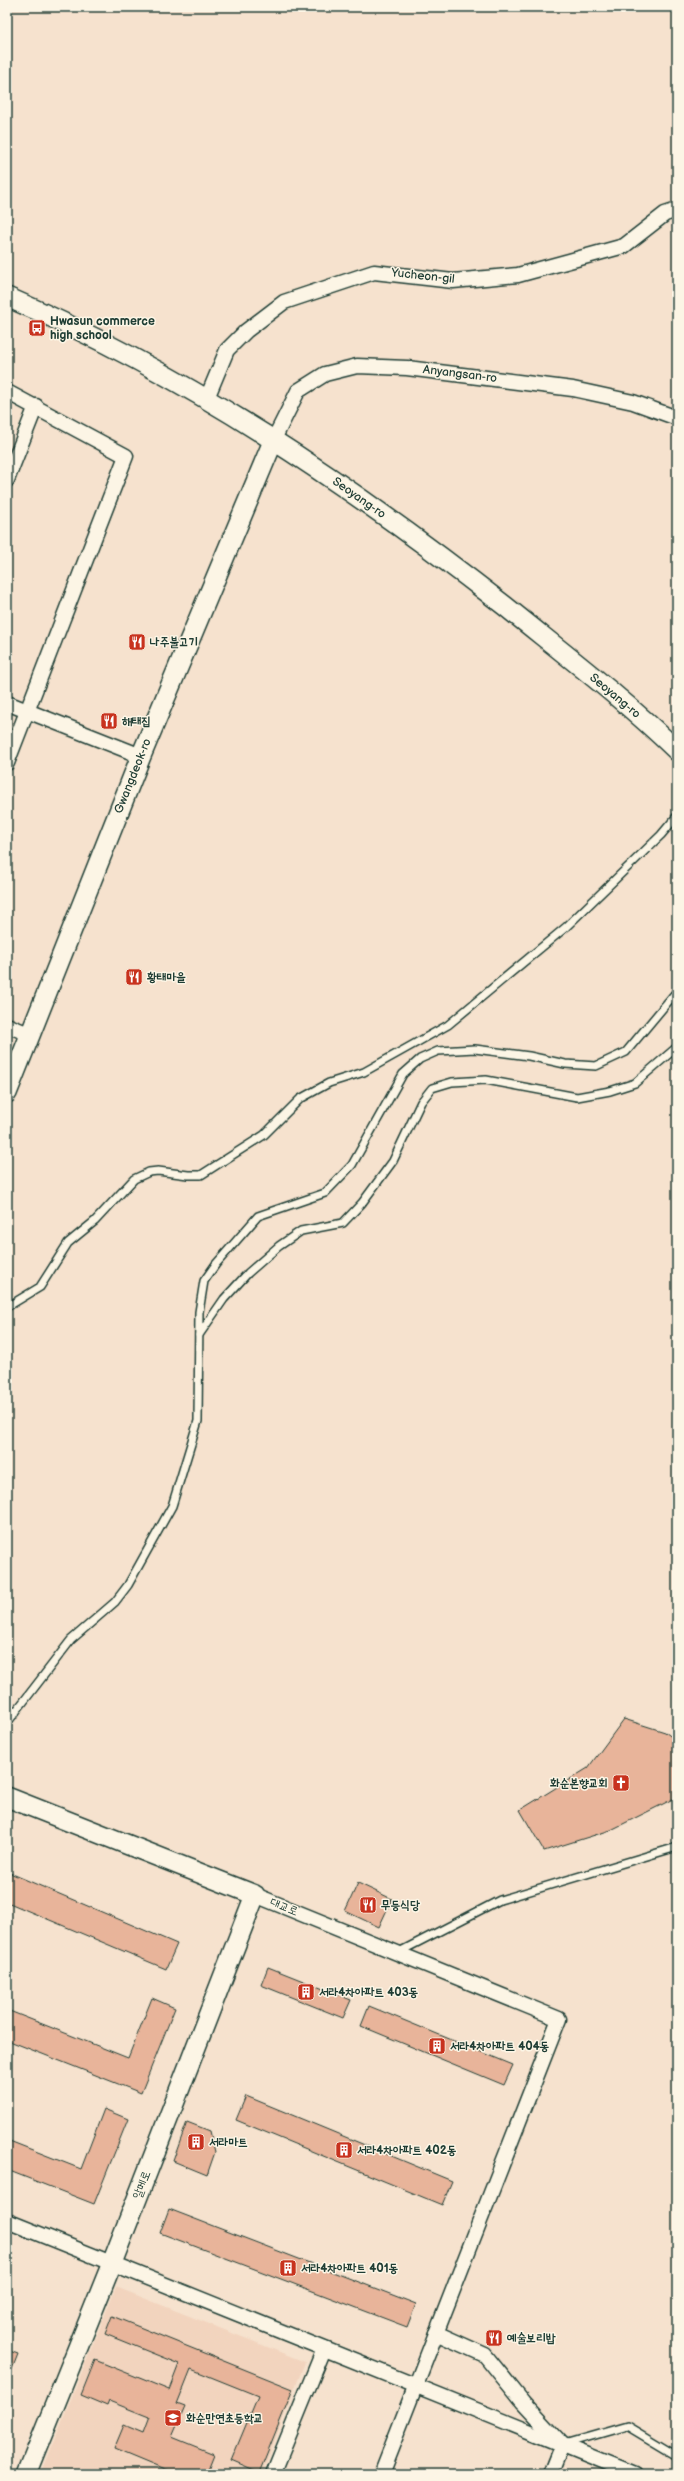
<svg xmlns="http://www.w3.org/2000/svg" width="684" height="2481" font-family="'Balsamiq Sans','Poor Story',sans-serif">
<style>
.built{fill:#f2d4be}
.building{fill:#e8b49a;stroke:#1f3d34}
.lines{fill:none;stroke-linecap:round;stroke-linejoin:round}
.lane-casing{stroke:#1f3d34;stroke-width:10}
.street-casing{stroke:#1f3d34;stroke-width:17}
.secondary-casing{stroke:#1f3d34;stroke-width:22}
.lane{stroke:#fcf5e5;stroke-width:7}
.street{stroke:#fcf5e5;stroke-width:14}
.secondary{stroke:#fcf5e5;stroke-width:19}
.labels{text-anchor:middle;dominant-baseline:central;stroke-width:3;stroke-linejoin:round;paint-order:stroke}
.street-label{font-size:12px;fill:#1f3d34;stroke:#fcf5e5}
.poi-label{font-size:12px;font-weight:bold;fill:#1f3d34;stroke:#fcf5e5;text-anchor:start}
</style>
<rect width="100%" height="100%" fill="#f6e2ce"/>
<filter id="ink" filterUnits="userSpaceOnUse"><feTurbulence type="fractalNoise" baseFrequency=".025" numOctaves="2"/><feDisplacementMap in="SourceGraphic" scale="8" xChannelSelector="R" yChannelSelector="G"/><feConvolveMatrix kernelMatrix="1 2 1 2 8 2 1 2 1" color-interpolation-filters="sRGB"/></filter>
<g filter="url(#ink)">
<path class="built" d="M116 2287 305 2362 262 2474H41Z"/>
<g class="building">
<path d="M624 1719 665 1732 677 1741V1797L611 1830 544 1851 520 1810 588 1768Z"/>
<path d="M10 1873 177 1944 166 1969 7 1902V1879Z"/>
<path d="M358 1883 392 1899 379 1927 345 1911Z"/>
<path d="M268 1967 351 2000 343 2018 261 1985Z"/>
<path d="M152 1998 175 2008 141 2093 7 2040V2010L128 2058Z"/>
<path d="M369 2006 513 2065 504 2085 361 2026Z"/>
<path d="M246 2096 452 2181 442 2205 236 2120Z"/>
<path d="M104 2109 128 2119 94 2204 7 2170V2140L81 2169Z"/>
<path d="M187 2122 210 2131 215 2152 207 2175 173 2161Z"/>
<path d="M169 2209 416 2304 407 2327 160 2233Z"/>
<path d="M112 2316 293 2389 259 2473 231 2461 258 2396 191 2369 177 2404 185 2407 172 2437 214 2454 206 2474H174L114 2449 124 2425 143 2433 149 2417 109 2401 107 2406 81 2395 95 2360 169 2390 179 2364 105 2334Z"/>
<path d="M7 2350 18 2354 7 2382Z"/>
</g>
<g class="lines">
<defs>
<g id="lane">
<path d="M7 1307 40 1287 68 1243 95 1221 134 1179 149 1172 158 1171 188 1175H201L264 1135 300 1099 329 1083 364 1072 448 1025 566 927 661 835 677 816"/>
<path d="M199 1335 224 1299 248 1273 279 1246 301 1231 343 1223 362 1203 393 1161 421 1102 432 1088 452 1082 486 1080 577 1097 610 1091 635 1083 677 1047"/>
<path d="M7 1704 15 1714"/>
<path d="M7 1723 71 1640 115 1602 128 1585 172 1506 198 1421 199 1312 204 1281 216 1264 258 1216 325 1193 352 1165 403 1074 420 1059 438 1051 475 1049 529 1056 565 1064 596 1066 626 1052 677 991"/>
<path d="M397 1953 500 1900 677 1847"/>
<path d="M564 2444 627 2426 677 2456"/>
</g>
<g id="street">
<path d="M7 392 126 456 7 763"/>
<path d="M207 398 227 350 246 331 284 302 374 272 453 281 518 275 624 246 665 214 677 210"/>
<path d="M274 439 298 391 325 374 357 366 407 368 573 389 633 402 677 418"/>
<path d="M7 480 36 406"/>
<path d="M7 703 141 756"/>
<path d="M7 1025 31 1035"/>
<path d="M255 1895 559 2019 381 2474"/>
<path d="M7 2221 635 2474"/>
<path d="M436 2333 485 2355 523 2402 562 2444 550 2474"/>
<path d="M273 2474 324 2349"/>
</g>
<g id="secondary">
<path d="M7 297C188 375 350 485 505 606 563 653 624 699 677 751"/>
<path d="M7 1093 141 756 274 439"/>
<path d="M7 1797 255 1895 112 2263 27 2474"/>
</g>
</defs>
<use href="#lane" class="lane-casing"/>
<use href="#street" class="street-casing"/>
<use href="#secondary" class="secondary-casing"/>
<use href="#lane" class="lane"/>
<use href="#street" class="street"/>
<use href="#secondary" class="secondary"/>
</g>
</g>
<defs>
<symbol id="bus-square" viewBox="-11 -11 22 22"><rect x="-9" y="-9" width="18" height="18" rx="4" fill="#c8321e" stroke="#fcf5e5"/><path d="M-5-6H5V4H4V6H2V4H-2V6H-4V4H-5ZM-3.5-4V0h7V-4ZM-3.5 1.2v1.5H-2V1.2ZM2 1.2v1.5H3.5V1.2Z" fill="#fff"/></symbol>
<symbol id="restaurant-square" viewBox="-11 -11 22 22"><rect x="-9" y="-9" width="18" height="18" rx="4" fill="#c8321e" stroke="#fcf5e5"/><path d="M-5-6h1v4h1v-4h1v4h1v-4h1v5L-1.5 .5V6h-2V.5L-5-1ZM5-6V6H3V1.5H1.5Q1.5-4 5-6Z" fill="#fff"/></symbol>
<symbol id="church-square" viewBox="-11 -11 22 22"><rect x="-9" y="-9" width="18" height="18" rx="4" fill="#c8321e" stroke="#fcf5e5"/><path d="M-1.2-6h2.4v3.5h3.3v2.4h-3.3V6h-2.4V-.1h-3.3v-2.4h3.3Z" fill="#fff"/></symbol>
<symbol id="building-square" viewBox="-11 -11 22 22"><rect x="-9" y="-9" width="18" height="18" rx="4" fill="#c8321e" stroke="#fcf5e5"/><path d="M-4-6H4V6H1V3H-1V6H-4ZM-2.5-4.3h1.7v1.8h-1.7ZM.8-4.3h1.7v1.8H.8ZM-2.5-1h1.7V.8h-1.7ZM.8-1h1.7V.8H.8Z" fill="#fff"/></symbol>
<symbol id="school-square" viewBox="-11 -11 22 22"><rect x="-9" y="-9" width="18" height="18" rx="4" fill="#c8321e" stroke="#fcf5e5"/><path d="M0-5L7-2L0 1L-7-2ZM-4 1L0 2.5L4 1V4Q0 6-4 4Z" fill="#fff"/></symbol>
</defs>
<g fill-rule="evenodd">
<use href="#bus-square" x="27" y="318" width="20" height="20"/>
<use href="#restaurant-square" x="127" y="632" width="20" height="20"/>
<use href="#restaurant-square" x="99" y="711" width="20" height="20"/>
<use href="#restaurant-square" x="124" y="967" width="20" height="20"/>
<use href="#church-square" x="611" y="1773" width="20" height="20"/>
<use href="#restaurant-square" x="358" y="1895" width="20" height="20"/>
<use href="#building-square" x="296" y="1982" width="20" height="20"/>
<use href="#building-square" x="427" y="2036" width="20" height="20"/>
<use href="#building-square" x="186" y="2132" width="20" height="20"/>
<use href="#building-square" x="334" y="2140" width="20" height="20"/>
<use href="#building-square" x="278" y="2258" width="20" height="20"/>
<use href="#restaurant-square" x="484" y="2328" width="20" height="20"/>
<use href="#school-square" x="163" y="2408" width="20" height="20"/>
</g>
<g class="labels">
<g class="street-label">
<text transform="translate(423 276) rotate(6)">Yucheon-gil</text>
<text transform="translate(460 374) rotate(7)">Anyangsan-ro</text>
<text transform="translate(359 498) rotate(35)">Seoyang-ro</text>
<text transform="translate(615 696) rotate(40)">Seoyang-ro</text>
<text transform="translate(133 776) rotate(-68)">Gwangdeok-ro</text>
<text transform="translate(284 1907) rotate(22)">대교로</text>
<text transform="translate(142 2185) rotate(-69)">알메로</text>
</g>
<g class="poi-label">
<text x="50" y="321">Hwasun commerce<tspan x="50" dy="14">high school</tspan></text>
<text x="150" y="642">나주불고기</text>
<text x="122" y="721">해태집</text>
<text x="147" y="977">황태마을</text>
<text x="608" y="1783" text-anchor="end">화순본향교회</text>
<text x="381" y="1905">무등식당</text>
<text x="319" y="1992">서라4차아파트 403동</text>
<text x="450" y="2046">서라4차아파트 404동</text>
<text x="209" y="2142">서라마트</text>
<text x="357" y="2150">서라4차아파트 402동</text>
<text x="301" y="2268">서라4차아파트 401동</text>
<text x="507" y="2338">예술보리밥</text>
<text x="186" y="2418">화순만연초등학교</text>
</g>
</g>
<rect width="684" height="2481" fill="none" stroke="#fcf5e5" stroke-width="24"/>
<rect x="12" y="12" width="660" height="2457" fill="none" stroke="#1f3d34" stroke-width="1.5" filter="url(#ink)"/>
</svg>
